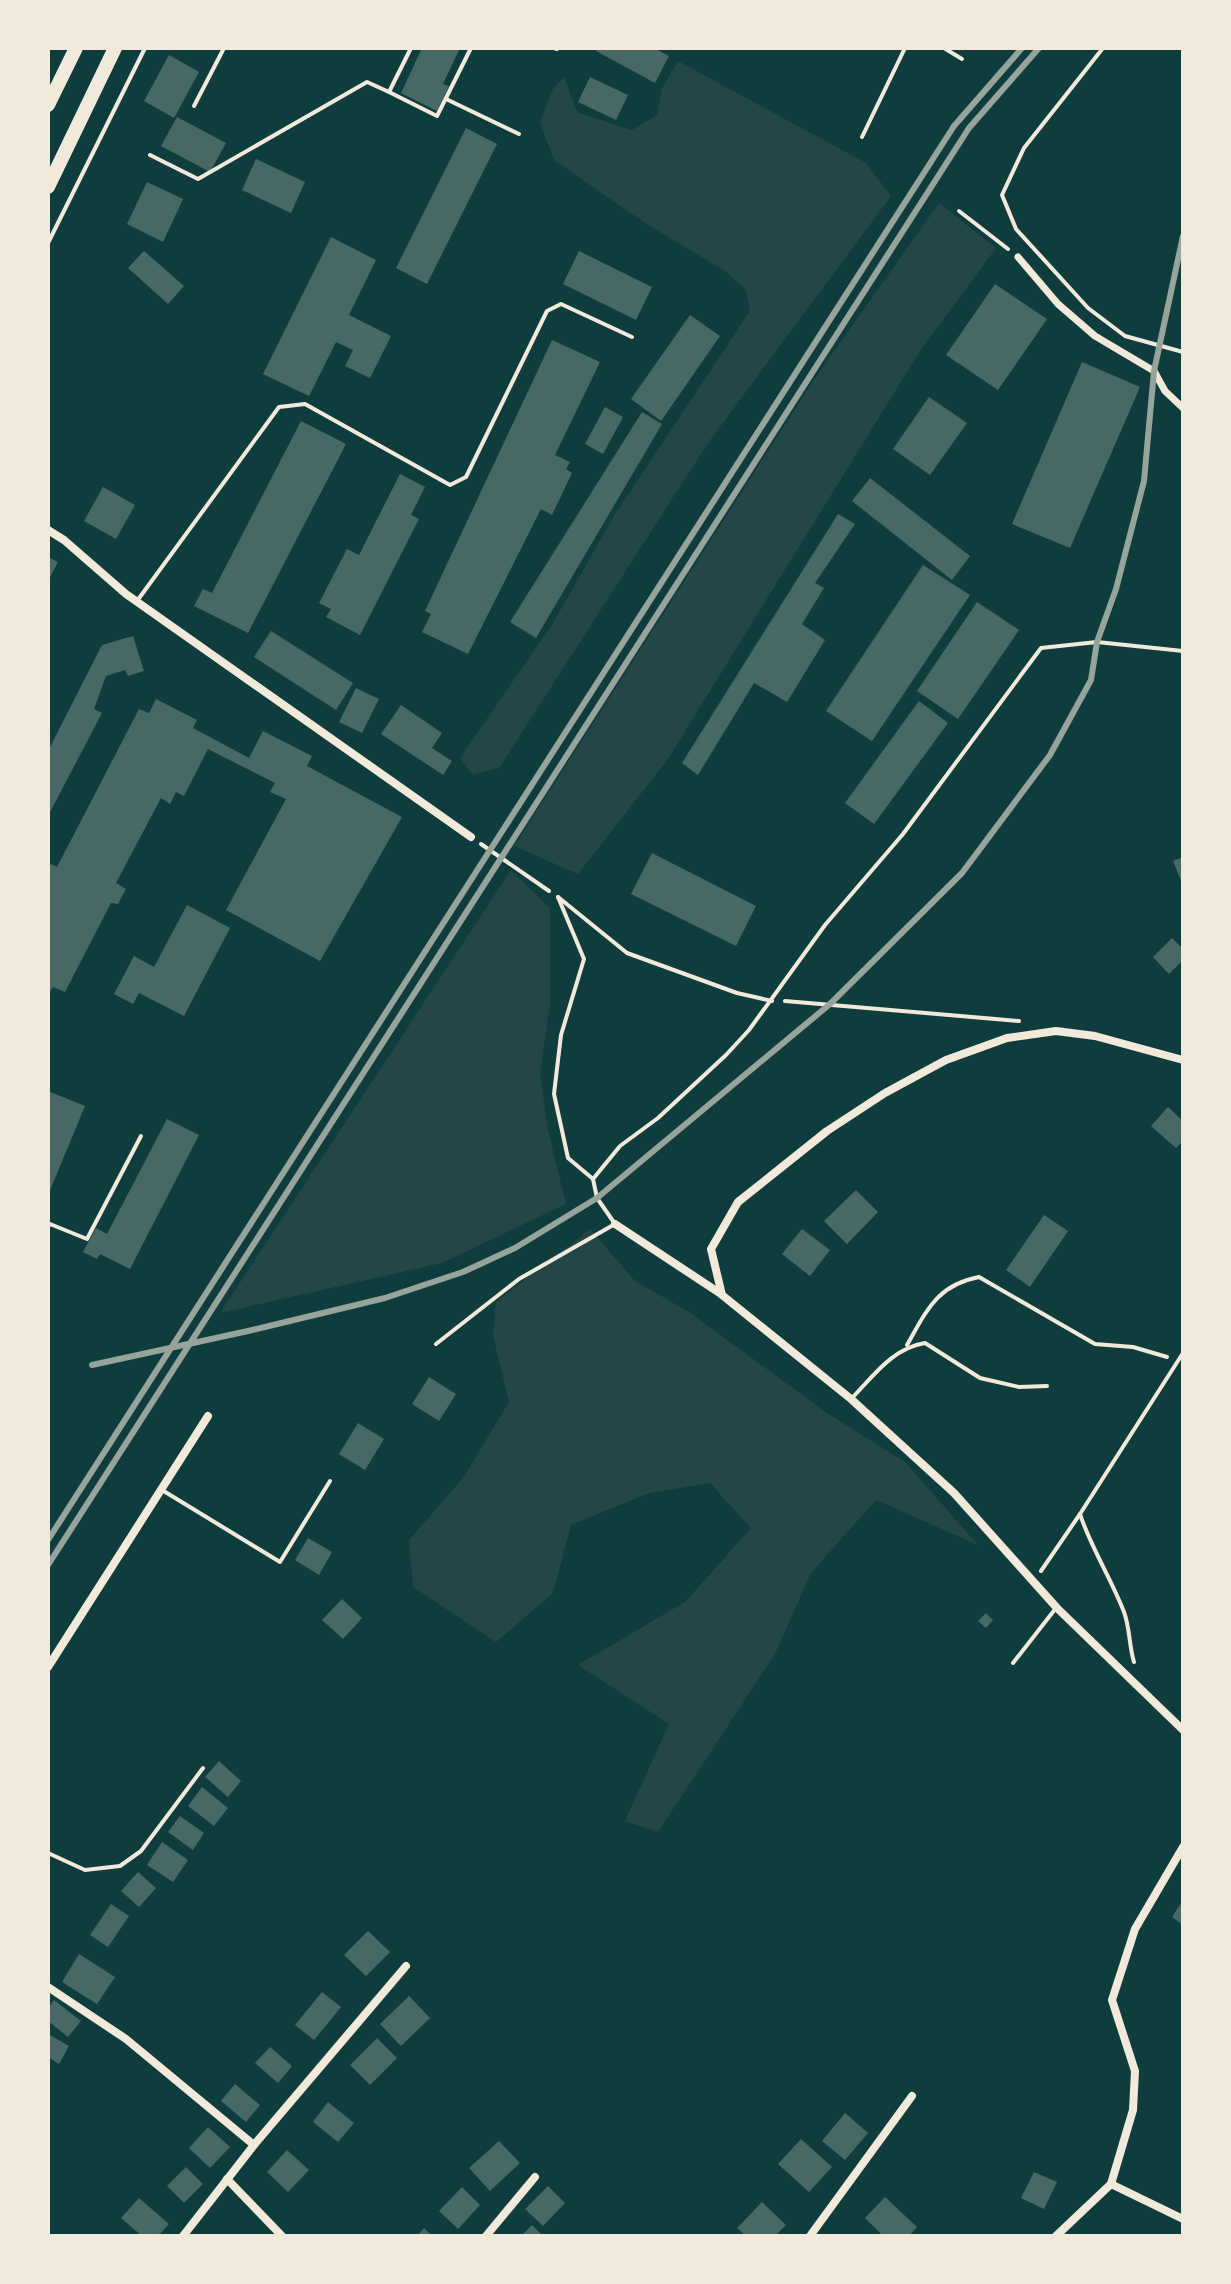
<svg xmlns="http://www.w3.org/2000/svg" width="1231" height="2284" font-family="Barlow,sans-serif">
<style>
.green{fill:#244646}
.building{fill:#486865}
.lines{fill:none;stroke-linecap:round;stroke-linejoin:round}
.path{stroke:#f1e9da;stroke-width:4}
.service{stroke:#f1e9da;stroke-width:4}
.pedestrian{stroke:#f1e9da;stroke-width:7}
.minor{stroke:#f1e9da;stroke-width:8}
.primary{stroke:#f1e9da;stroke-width:14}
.rail{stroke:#97a49c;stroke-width:6}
</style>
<rect width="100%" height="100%" fill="#0f3d3e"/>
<g class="green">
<path d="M678 61 866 163 891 196 708 443 499 768 472 774 460 758 553 623 614 516 750 311 746 290 725 271 645 223 554 160 540 122 553 89 564 77 577 112 632 130 657 115 662 88Z"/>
<path d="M939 203 996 248 920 351 668 759 578 874 514 846 815 378Z"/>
<path d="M511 870 550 908V1004L540 1074 548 1130 566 1204 442 1263 220 1313Z"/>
<path d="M590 1229 635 1281 689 1312 827 1413 905 1462 978 1545 876 1500 811 1573 775 1654 658 1832 625 1821 669 1724 578 1665 685 1602 751 1528 710 1483 649 1493 571 1525 553 1593 496 1642 413 1587 409 1540 463 1478 509 1402 493 1336 496 1302Z"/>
</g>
<g class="building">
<path d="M422 48H460L443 84 449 86 437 111 401 93Z"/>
<path d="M597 48H654L669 56 655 83 596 51Z"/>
<path d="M169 55 199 72 174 118 144 101Z"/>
<path d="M590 77 628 95 616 120 578 102Z"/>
<path d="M177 117 226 143 210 172 161 146Z"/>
<path d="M466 128 497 144 427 284 396 268Z"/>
<path d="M256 159 305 182 291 213 242 190Z"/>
<path d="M147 182 183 199 163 242 127 224Z"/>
<path d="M331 237 376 260 349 315 391 336 370 378 345 366 353 350 336 342 309 396 263 374Z"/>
<path d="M144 251 184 286 168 304 128 268Z"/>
<path d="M579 251 652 287 636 320 563 284Z"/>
<path d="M995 284 1047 319 998 390 946 355Z"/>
<path d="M690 315 720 336 661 421 631 399Z"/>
<path d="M552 340 600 362 555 455 570 462 566 469 572 473 552 515 541 509 468 654 422 632 431 614 425 611Z"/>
<path d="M1082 362 1140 387 1070 548 1012 524Z"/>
<path d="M929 397 967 423 930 475 893 449Z"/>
<path d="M605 407 623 417 603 454 585 444Z"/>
<path d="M642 412 662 424 536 638 510 622Z"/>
<path d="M301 421 346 444 248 633 194 606 203 589 212 593Z"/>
<path d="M400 474 425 487 411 515 419 519 360 635 326 617 331 609 319 603 347 549 359 555Z"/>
<path d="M870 478 970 556 952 580 852 501Z"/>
<path d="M103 487 135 505 116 539 84 521Z"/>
<path d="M838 514 855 524 815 583 824 588 802 624 825 640 787 702 754 683 698 775 682 763Z"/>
<path d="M48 557 58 562 48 581Z"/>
<path d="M923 565 970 595 872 741 826 711Z"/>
<path d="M977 602 1019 630 958 719 917 691Z"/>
<path d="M271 631 353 683 336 710 254 657Z"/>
<path d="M133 636 144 671 128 676 125 670 106 676 94 709 102 713 48 816V751L102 645Z"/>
<path d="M356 688 379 699 362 733 339 722Z"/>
<path d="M156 699 197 720 193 728 249 758 263 731 312 756 307 766 402 817 320 961 226 910 286 799 270 792 275 783 208 749 184 796 176 792 170 804 161 798 116 883 126 889 118 904 111 903 65 992 53 987 48 995V870L51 864 57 867 139 709 149 713Z"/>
<path d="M919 701 948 723 874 824 845 803Z"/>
<path d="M401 705 442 733 432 748 452 761 443 775 381 734Z"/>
<path d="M652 853 756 906 736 946 631 894Z"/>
<path d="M1183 857V886L1173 861Z"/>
<path d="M187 905 230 928 184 1016 139 993 133 1004 114 994 134 956 154 967Z"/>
<path d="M1172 938 1183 949V960L1169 974 1153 957Z"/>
<path d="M48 1091 85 1106 48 1195Z"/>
<path d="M1168 1107 1183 1121V1141L1176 1148 1151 1126Z"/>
<path d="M167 1119 199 1135 130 1269 100 1254 97 1259 83 1252 96 1228 107 1234Z"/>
<path d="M856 1190 878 1212 847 1244 824 1221Z"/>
<path d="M1044 1215 1068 1231 1030 1287 1006 1270Z"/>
<path d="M802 1229 830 1250 810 1276 782 1254Z"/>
<path d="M429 1377 456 1394 439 1421 412 1404Z"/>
<path d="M358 1423 384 1439 365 1470 339 1454Z"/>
<path d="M308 1538 332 1552 319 1575 295 1560Z"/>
<path d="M342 1599 362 1618 343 1639 322 1620Z"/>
<path d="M986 1613 993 1620 986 1628 978 1621Z"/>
<path d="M219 1761 241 1781 228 1797 205 1777Z"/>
<path d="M202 1787 228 1808 214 1826 188 1806Z"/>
<path d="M180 1816 204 1833 193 1850 168 1832Z"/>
<path d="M162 1842 188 1860 173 1882 147 1865Z"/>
<path d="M138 1872 156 1888 139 1907 121 1891Z"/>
<path d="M1183 1900V1925L1172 1917Z"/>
<path d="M111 1904 129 1916 108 1947 90 1935Z"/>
<path d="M368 1931 390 1952 366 1976 344 1955Z"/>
<path d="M79 1954 115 1977 97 2004 62 1982Z"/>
<path d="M322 1992 341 2007 314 2040 295 2025Z"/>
<path d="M409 1996 430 2018 401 2046 380 2024Z"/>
<path d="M54 2000 81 2021 68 2037 48 2021V2008Z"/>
<path d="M48 2034 69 2046 59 2064 48 2057Z"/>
<path d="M377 2038 397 2058 370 2085 350 2065Z"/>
<path d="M270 2047 292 2066 278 2083 255 2063Z"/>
<path d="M235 2084 260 2105 246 2122 221 2101Z"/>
<path d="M328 2102 354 2123 338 2142 313 2122Z"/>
<path d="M845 2113 868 2133 845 2160 822 2141Z"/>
<path d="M208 2127 230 2147 210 2168 189 2148Z"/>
<path d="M801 2139 832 2167 809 2192 778 2164Z"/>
<path d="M499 2141 520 2163 490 2191 469 2168Z"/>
<path d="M287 2150 309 2170 288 2192 267 2172Z"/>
<path d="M186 2167 203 2184 184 2203 167 2186Z"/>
<path d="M1034 2172 1057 2182 1044 2209 1021 2198Z"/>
<path d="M548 2186 565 2203 543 2226 525 2209Z"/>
<path d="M462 2187 480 2205 458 2229 439 2211Z"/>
<path d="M885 2197 917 2227 909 2236H883L865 2218Z"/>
<path d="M139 2198 169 2224 158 2236H142L121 2218Z"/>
<path d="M762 2202 786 2225 775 2236H746L737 2228Z"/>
<path d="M532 2225 543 2236H521Z"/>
<path d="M424 2228 432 2236H417Z"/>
</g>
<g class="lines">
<g class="path">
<path d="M944 48 962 59"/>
<path d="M862 137 905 48"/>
<path d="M959 211 1008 249"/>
<path d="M48 243 145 48"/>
<path d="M481 844 549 891"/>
<path d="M785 1001 1019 1021"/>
<path d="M1041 1571 1080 1514"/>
<path d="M1134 1662C1129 1646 1130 1628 1124 1612 1111 1578 1091 1548 1080 1514L1183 1353"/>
</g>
<g class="service">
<path d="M411 48 389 92 437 116 471 48"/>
<path d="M554 48 557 49"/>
<path d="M1103 48 1024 148 1002 195 1016 229 1088 308 1125 336 1183 352"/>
<path d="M446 99 519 134"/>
<path d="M194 106 224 48"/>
<path d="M150 155 198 179 367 82 389 92"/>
<path d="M137 601 279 407 305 404 450 485 466 477 547 311 561 304 632 337"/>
<path d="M558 897 584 959 561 1035 554 1094 568 1158 593 1179"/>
<path d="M558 897 627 953 737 993 772 1001"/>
<path d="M48 1227 50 1224 87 1239 141 1136"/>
<path d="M436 1344 519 1279 615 1224 597 1198 593 1179 620 1146 658 1118 726 1055 749 1030 825 925 903 834 1041 648 1097 642 1183 651"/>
<path d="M907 1345C927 1310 937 1285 979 1277L1095 1344 1133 1347 1167 1357"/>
<path d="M852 1398C874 1375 893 1348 925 1343L980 1378 1019 1387 1047 1386"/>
<path d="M162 1490 280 1562 330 1481"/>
<path d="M1013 1663 1056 1608"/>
<path d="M48 1853 85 1870 120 1866 141 1851 203 1768"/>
</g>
<path class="pedestrian" d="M1018 257 1058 304 1095 336 1154 371 1165 391 1183 408"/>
<g class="minor">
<path d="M48 530 64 540 126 594 471 837"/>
<path d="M1183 1060 1095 1036 1056 1031 1007 1038 946 1060 885 1093 827 1131 738 1202 711 1249 722 1295 851 1399 954 1493 1057 1608 1183 1730"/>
<path d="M615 1224 721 1294"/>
<path d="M48 1667 208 1416"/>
<path d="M48 1987 126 2039 254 2145"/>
<path d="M227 2179 282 2236"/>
<path d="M1111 2184 1133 2110 1135 2071 1112 2000 1135 1929 1183 1847"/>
<path d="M1111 2184 1183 2219"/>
<path d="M183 2236 254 2145 406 1966"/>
<path d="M486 2236 535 2177"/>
<path d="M810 2236 912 2096"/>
<path d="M1056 2236 1111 2184"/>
</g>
<g class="primary">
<path d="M48 105 76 48"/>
<path d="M48 187 115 48"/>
</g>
<g class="rail">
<path d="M92 1365 248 1331 385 1298 463 1272 515 1248 597 1198 830 1004 962 873 1050 755 1091 680 1097 642 1116 589 1144 481 1154 371 1183 236"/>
<path d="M48 1540 954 126 1022 48"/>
<path d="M48 1565 969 128 1039 48"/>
</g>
</g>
<rect width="1231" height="2284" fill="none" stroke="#f1e9da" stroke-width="100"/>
</svg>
